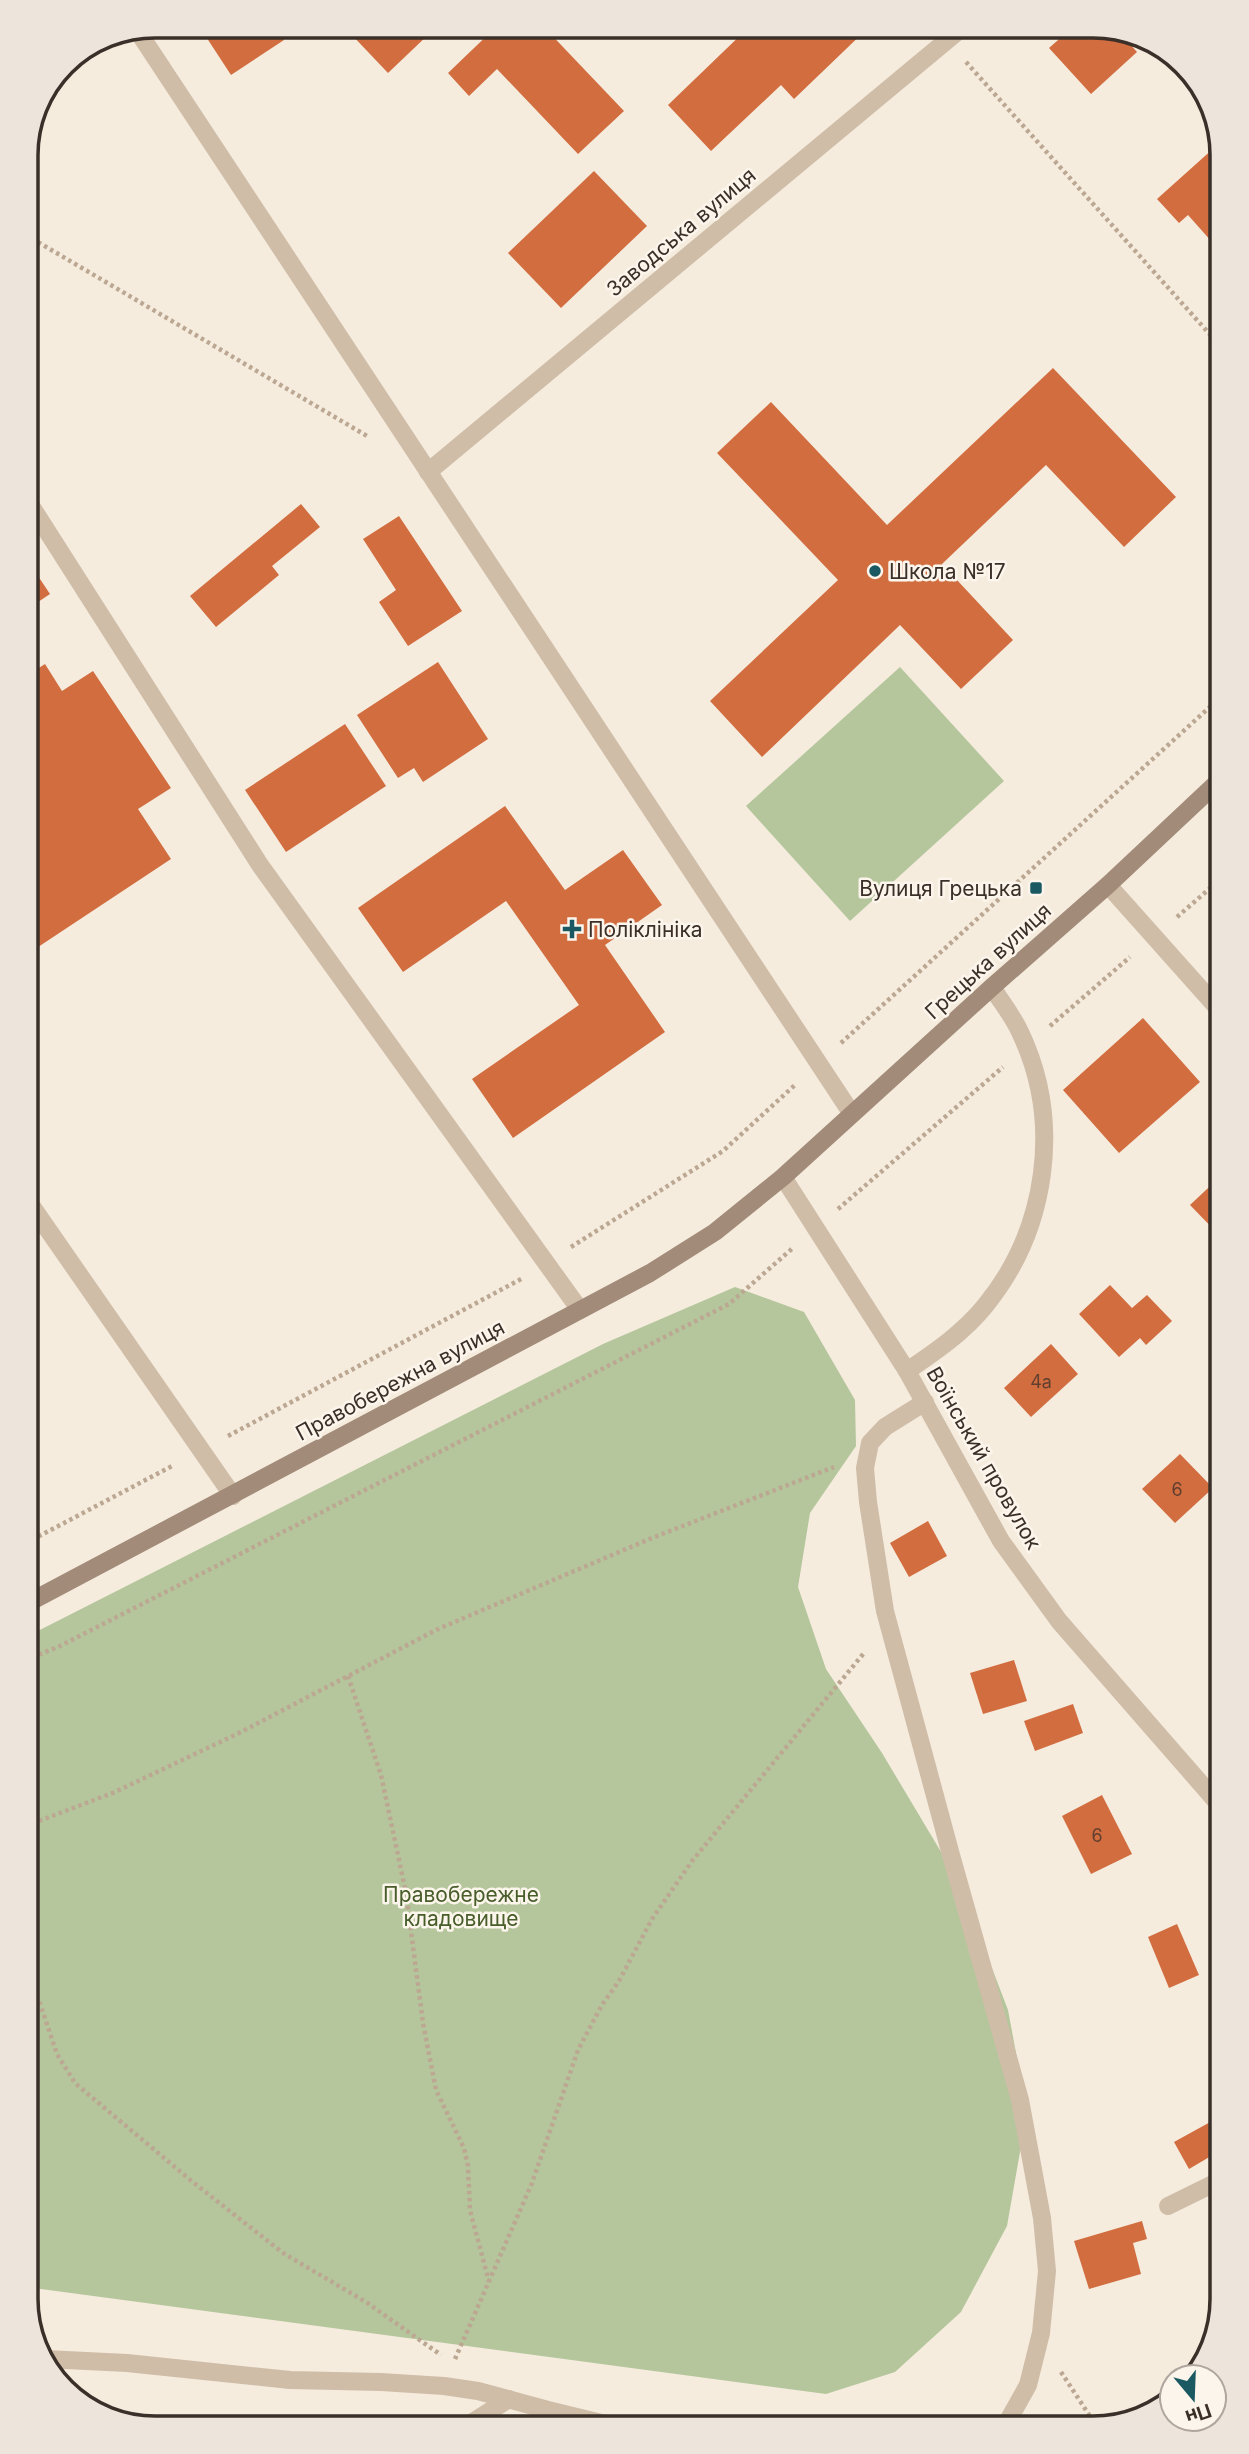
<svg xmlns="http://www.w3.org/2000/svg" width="1249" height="2454" font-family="Inter,sans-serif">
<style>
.green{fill:#b5c69c}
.building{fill:#d26d40}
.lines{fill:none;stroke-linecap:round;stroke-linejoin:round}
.path{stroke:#bba792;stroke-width:4.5;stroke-dasharray:3.5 3.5;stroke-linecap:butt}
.lane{stroke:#cfbda8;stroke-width:18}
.street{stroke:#cfbda8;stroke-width:18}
.secondary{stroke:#a38b79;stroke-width:18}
.poi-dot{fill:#1a5862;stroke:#fcf5ec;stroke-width:2.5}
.labels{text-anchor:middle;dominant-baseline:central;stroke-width:5;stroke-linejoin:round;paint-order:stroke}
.number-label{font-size:18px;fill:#613f2f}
.street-label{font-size:21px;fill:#3b3029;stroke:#fcf5ec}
.poi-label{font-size:21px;fill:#3b3029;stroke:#fcf5ec;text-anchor:start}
.park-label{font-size:21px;fill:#475d2a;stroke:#fcf5ec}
.rim{fill:none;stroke:#3b3029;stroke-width:3.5}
</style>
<rect width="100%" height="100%" fill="#f5ecde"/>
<g class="green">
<path d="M900 667 1004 781 850 921 746 806Z"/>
<path d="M735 1287 804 1312 855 1400 856 1446 810 1513 798 1587 826 1669 882 1753 959 1882 1008 2010 1027 2112 1007 2226 961 2312 895 2372 826 2394 26 2287V1637L603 1344Z"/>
</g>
<g class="building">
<path d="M199 26H275L284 40 231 75Z"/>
<path d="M357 26H423L430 33 388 73 350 33Z"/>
<path d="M497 26H543L624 111 578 154 497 69 469 96 448 73Z"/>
<path d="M750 26H870L794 99 781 85 711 151 668 105Z"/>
<path d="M1073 27H1102L1120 33 1137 52 1091 94 1049 48Z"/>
<path d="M1215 147 1223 156V233L1212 242 1188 215 1179 223 1157 199Z"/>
<path d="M594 171 647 226 561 308 508 253Z"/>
<path d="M1053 368 1176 497 1124 547 1046 465 942 564 1013 640 961 689 900 625 762 757 710 701 838 580 717 453 771 402 887 525Z"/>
<path d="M301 504 320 527 272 566 279 575 216 627 190 596Z"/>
<path d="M399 516 462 611 408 646 379 602 396 590 363 539Z"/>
<path d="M26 558 50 594 29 608 39 622 26 630Z"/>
<path d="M438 662 488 739 423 782 414 768 398 778 357 715Z"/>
<path d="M45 664 62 691 93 671 171 788 138 809 171 859 26 955V676Z"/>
<path d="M345 724 386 786 286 852 245 790Z"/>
<path d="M505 806 565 890 623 850 662 905 605 945 665 1032 513 1138 472 1079 579 1005 506 901 403 972 358 908Z"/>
<path d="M1143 1018 1200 1082 1119 1153 1063 1090Z"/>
<path d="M1223 1174V1239L1190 1205Z"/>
<path d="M1110 1285 1132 1308 1147 1295 1172 1321 1146 1345 1140 1338 1119 1357 1079 1314Z"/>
<path d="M1051 1344 1078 1374 1031 1417 1004 1388Z"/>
<path d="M1180 1454 1213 1488 1175 1523 1142 1489Z"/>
<path d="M928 1521 947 1556 909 1577 890 1543Z"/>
<path d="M1014 1660 1027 1701 983 1714 970 1673Z"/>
<path d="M1073 1704 1083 1733 1035 1751 1024 1721Z"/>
<path d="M1102 1795 1132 1854 1091 1874 1062 1816Z"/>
<path d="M1177 1924 1199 1975 1169 1988 1148 1937Z"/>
<path d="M1223 2115V2149L1189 2169 1174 2142Z"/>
<path d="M1142 2221 1147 2239 1133 2243 1141 2274 1089 2289 1074 2241Z"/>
<path d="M1223 2231V2264L1209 2238Z"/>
</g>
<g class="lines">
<g class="path">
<path d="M966 62 1223 349"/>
<path d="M26 235 367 436"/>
<path d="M1177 917 1223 877"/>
<path d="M1050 1026 1130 957"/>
<path d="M841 1043 1223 695"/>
<path d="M838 1209 1003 1067"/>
<path d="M571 1247 723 1151 796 1084"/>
<path d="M228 1436 523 1278"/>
<path d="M26 1543 174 1465"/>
<path d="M26 1660 60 1646 729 1304 794 1247"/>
<path d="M348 1676 381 1775 406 1893 423 2023 436 2090 464 2148 468 2166 470 2210 489 2282"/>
<path d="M26 1826 115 1792 239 1733 438 1629 652 1538 834 1467"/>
<path d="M26 1962 57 2054 75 2083 189 2179 283 2253 366 2302 441 2355"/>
<path d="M455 2359 532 2183 578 2050 602 2005 619 1981 652 1919 692 1861 864 1653"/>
<path d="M1061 2372 1097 2427"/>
<path d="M426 2428 431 2415"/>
</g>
<g class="lane">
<path d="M26 498 260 865 580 1310"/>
<path d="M26 1198 233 1496"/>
<path d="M907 1371C935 1352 963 1333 985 1306 1047 1230 1063 1122 1020 1032 1013 1016 1001 1002 992 987"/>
<path d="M925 1402 885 1427 870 1443 865 1468 868 1502 885 1611 951 1855 1020 2100 1042 2218 1047 2271 1041 2333 1028 2385 1004 2428"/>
<path d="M1168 2206 1223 2179"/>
<path d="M45 2359 127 2363 290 2380 381 2382 444 2386 478 2391 548 2410 622 2428"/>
<path d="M463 2428 509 2399"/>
</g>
<g class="street">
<path d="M137 30 852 1114"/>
<path d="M428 472 963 27"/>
<path d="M1108 885 1223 1014"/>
<path d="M783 1177 907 1371 1001 1541 1059 1621 1223 1809"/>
</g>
<path class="secondary" d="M26 1604 650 1273 715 1232 783 1177 992 987 1108 885 1223 777"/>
</g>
<g class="poi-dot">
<circle cx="875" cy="571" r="7"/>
<rect x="1029" y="881" width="14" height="14" rx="3.5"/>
<path d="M568.5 918.5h7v7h7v7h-7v7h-7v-7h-7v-7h7z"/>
</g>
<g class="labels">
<g class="number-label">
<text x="1041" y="1381">4а</text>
<text x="1177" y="1489">6</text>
<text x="1097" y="1835">6</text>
</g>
<g class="street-label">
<text transform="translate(681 232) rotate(-40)">Заводська вулиця</text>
<text transform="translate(988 961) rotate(-42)">Грецька вулиця</text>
<text transform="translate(400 1380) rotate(-28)">Правобережна вулиця</text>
<text transform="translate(984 1458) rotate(60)">Воїнський провулок</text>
</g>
<g class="poi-label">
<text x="889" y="571">Школа №17</text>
<text x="1022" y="888" text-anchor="end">Вулиця Грецька</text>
<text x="588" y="929">Поліклініка</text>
</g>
<g class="park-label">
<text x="461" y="1894">Правобережне<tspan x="461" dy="24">кладовище</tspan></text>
</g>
</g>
<path d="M0 0H1249V2454H0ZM155 38H1093A117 117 0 0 1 1210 155V2299A117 117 0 0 1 1093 2416H155A117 117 0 0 1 38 2299V155A117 117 0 0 1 155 38Z" fill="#ede5dc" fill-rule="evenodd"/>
<path class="rim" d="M155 38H1093A117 117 0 0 1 1210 155V2299A117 117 0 0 1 1093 2416H155A117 117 0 0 1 38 2299V155A117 117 0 0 1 155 38Z"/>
<g transform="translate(1193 2398) rotate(161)"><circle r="33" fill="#fcf5ec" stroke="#afa69e" stroke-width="2"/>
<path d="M0-5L12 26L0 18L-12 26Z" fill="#1a5862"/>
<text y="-10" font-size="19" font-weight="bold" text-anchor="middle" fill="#3b3029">Пн</text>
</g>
</svg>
